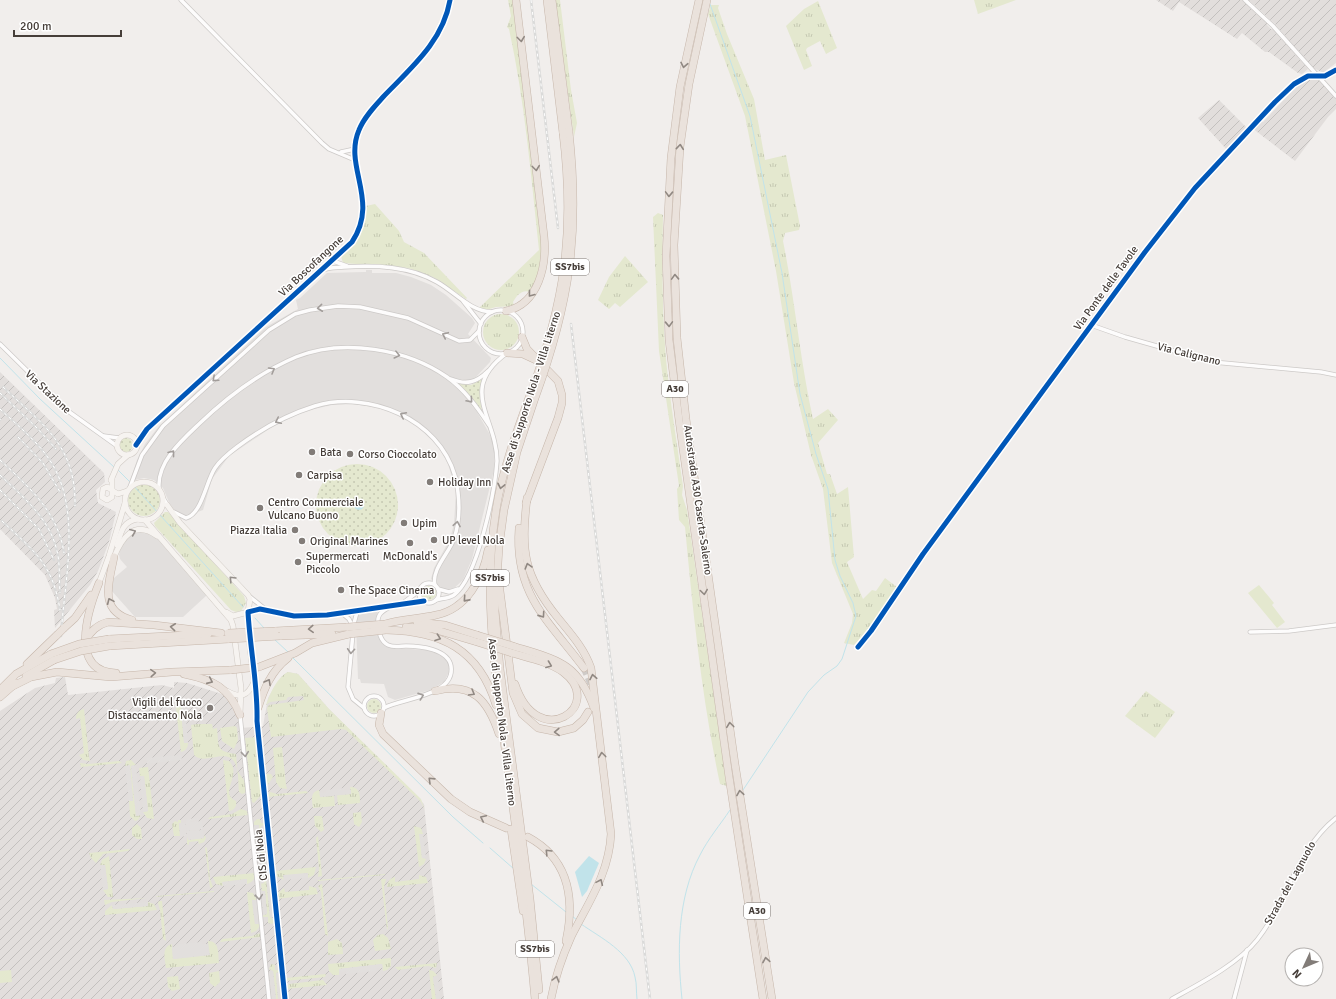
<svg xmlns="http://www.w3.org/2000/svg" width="1336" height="999" font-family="Signika,sans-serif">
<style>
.industrial{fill:url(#industrial-furrows)}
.grass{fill:url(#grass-tufts)}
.park{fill:url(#park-dots)}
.pitch{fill:#e4e8cf}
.parking{fill:#e2dfdd}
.water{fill:#c1e3ea}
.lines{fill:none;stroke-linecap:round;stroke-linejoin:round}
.stream{stroke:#c1e3ea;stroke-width:1}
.highway-tunnel{stroke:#cfcbc8;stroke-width:7;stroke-dasharray:7 3.5;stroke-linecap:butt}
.street-casing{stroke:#cdcac8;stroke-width:5}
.secondary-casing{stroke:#d1cbc5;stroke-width:6}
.highway-casing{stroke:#c6b6aa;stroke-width:8}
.street{stroke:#fdfcfc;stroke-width:3.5}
.secondary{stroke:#f6f3f0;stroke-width:5}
.highway{stroke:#eae2dc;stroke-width:7}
.rail-casing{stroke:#dadad9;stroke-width:2.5}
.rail{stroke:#fff;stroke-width:1;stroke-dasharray:3;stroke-linecap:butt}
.highway-bridge-casing{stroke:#c6b6aa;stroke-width:8;stroke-linecap:butt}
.highway-bridge{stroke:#eae2dc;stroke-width:7}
.cycleway-casing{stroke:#fff;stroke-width:8}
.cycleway{stroke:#0057b8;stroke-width:5}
.oneway{stroke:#908882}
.oneway2{stroke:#a29d9a}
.oneway3{stroke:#958f8b}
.poi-dot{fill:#827c78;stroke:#fff;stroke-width:1.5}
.labels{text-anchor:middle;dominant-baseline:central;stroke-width:3;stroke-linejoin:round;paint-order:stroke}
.shield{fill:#fff;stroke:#7e7874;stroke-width:1}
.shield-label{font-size:10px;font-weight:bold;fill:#463e39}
.street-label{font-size:11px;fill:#463e39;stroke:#fff}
.poi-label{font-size:11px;fill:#463e39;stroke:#fff;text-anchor:start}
</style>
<defs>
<pattern id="industrial-furrows" width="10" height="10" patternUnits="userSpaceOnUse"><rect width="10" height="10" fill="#e2dedc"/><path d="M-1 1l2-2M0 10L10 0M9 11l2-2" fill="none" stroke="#c3c0be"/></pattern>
<pattern id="grass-tufts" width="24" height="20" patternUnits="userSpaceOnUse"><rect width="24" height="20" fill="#e4e8cf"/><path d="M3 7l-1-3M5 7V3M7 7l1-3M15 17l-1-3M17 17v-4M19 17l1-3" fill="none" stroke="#c5c8b2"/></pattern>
<pattern id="park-dots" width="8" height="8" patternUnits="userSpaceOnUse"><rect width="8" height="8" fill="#e4e8cf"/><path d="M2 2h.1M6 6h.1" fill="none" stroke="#c5c8b2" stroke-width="1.8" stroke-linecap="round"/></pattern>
</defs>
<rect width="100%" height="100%" fill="#f1eeec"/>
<g class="industrial">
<path d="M1156 0H1243L1267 23V25L1271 29H1273L1308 69 1302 74 1298 73 1269 52H1265L1242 33 1237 39 1179 2 1173 11Z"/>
<path d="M1249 0H1336V63L1324 72H1322L1313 68 1275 24Z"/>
<path d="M1312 78 1319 79 1336 97V109L1328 117 1295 161 1252 128 1260 120 1263 122 1293 90 1295 85 1305 79Z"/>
<path d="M1219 100 1247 128 1227 150 1198 118Z"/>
<path d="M0 372 104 473 105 482 96 490 98 503 116 512 109 542 98 571 90 585 55 628 54 610 57 609 55 598 45 575 0 529Z"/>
<path d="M288 672 298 674 329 709 424 804 444 999H0V711L35 688 55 683 56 678 65 677 68 695 162 685 174 688V682L187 683 225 695 237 714 241 728 263 726 268 698 275 686 284 675Z"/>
</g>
<g class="grass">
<path d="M508 0H514L543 254 536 281 530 292C522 289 517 295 513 302L514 306 496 307 486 310 479 308 539 250C531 176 525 102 509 29L507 27 511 16Z"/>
<path d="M555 0H560L571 90 577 123 574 137Z"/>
<path d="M974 0H1016L978 14Z"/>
<path d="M818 1 837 48 826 54 820 41 807 48 806 50 812 66 804 70 786 26 804 9Z"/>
<path d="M711 5H719L718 8 727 34 754 99 765 160 786 155 800 226 799 230 785 233 783 241C795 300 800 360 813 419L828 409 838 420 818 443 827 474H830L837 494 848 487 854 557 847 562 863 599 872 590 876 591 885 578 897 587 868 631 854 645 844 643 852 623 853 614 832 563 823 489 811 455 794 383 776 271 745 116 708 14Z"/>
<path d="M375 204 399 231 404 242 424 253 467 298 466 299 433 277 408 268 343 263 341 256C357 242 364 228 366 206Z"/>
<path d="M658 213 663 215C662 263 662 311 666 359 670 401 677 444 683 486L682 495 687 510 727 786 720 784C702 700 693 613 685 527L679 520 677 489 679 486 659 351 653 217Z"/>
<path d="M625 256 648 282 620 307 615 303 609 309 598 300 609 277Z"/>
<circle cx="501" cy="332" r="18"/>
<path d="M165 512H168L244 596 246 603 241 611 236 612 231 610 155 526 154 523Z"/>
<path d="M288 672 298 674 329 709 421 799 425 810 421 802 346 730 341 729 271 737 267 708 269 705 304 700 303 696 288 697 286 700 270 702 266 705C270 694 277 677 288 672Z"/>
<path d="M1146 691 1175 712 1155 738 1125 716Z"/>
<path d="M175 700 181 701 185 707 181 708 184 743H188C188 748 185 751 181 752Z"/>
<path d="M84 709 89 757 90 761 83 760 79 755 84 753 80 718 76 719C76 713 79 710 84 709Z"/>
<path d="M197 724H212L213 729 217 728C219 748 216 751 236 754 237 759 236 769 239 773 243 780 250 785 245 793L242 794 239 792C238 783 239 770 235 763 227 747 204 766 194 755L191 725Z"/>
<path d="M235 726 237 728 238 740 234 749 222 741 220 728Z"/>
<path d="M257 737 262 794 254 803 252 802 245 738Z"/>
<path d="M282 747 286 785 287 789 280 788 276 782 273 748Z"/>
<path d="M131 760 136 765 131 766 136 816 141 815 138 820 135 821 130 816 129 801H133L130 766H125L126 761Z"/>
<path d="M223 760 229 761C243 774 218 793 236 801 237 807 234 810 229 811Z"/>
<path d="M119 761 122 763 81 767 80 763 88 764Z"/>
<path d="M148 767 154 819 147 818 143 812 148 811 144 776H140L139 768Z"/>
<path d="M266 774H271L273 777 267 786 265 776Z"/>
<path d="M350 787C360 787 360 795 360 803L338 805 337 795 351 794Z"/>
<path d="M319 790 320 797 334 796 335 806 313 808C312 800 310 792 319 790Z"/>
<path d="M306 791 308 793 267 797 270 792 277 794Z"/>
<path d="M241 809 247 811 248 815 208 819 210 817 232 814Z"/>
<path d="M361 812 362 822 359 827 354 824 353 813Z"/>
<path d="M322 816 324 830 321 832 315 826 314 816Z"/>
<path d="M257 819H260L261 823H265L266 825 261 826 270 917 275 920 274 923 271 924 268 923V917H263V915L267 914 265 891H262L261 883H264L258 825H254V822Z"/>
<path d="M178 820H181V823L179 824 180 836H174L172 824 175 821 178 822Z"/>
<path d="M137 824 141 828 142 839H137L132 835V828Z"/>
<path d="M414 826 421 828 423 834H420L422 858 426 859 424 864 419 867Z"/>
<path d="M204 835 206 838 204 842 199 844 198 841 189 842V845L187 844V837L188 840 204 838Z"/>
<path d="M318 836 322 876 318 877 319 869 316 838Z"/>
<path d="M205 847 207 848 210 879 213 887 210 888Z"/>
<path d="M130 849 128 851 103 854 96 863 91 858 89 853Z"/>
<path d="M109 856 113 897H108L103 890 108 889 105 865H100L102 860Z"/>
<path d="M316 867 314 875 308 878V873L283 876 284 880 276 876 275 871Z"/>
<path d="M255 873C255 879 253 882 247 884V879L223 882V886L216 884 213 877Z"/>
<path d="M385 874V875L318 881V880Z"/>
<path d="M419 875 426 877 428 883 387 887C387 882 390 878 395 877V882L419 879Z"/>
<path d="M381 879H386L384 887 388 928 387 930Z"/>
<path d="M322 884 328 936 325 934 321 892 318 886Z"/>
<path d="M309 886 316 888 318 894 277 899 278 893 284 888 285 892 309 890Z"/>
<path d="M214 891V892L156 897 157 896Z"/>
<path d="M247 892 253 893 257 900H252L255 924H260C259 929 256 932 251 933Z"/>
<path d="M147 898 112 902 105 905 104 900Z"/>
<path d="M159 901H162L166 941 163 939 160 910 158 903Z"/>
<path d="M148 902 154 904 157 910 105 915V911L112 905 113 909 148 906Z"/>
<path d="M260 933 261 937 220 942 222 939 252 936Z"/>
<path d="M383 934 388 938 391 949 375 951 373 940 378 935Z"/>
<path d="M337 939 342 943 343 954 328 955V942Z"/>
<path d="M208 941C220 941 218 954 219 963L166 968C165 959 161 947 172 944L173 959 209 955Z"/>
<path d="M391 958V966L387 970 383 971 382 964 339 969V975H333L329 971 328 964Z"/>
<path d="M437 963 436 968 428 966 398 970 395 967Z"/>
<path d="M271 964 275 965V970H280V972L276 973 278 999H276L273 971 269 969Z"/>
<path d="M11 970 12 982 0 983V971Z"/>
<path d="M429 970 433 971 437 975 433 977 436 999H432Z"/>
<path d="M219 971 220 982 215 987 210 983 209 973Z"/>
<path d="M326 974 325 977 285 981V978Z"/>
<path d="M178 976 180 989 172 991 168 987 167 977Z"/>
<path d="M323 980 327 985 286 989 289 984Z"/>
</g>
<g class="park">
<path d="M484 378 480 397 482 412 477 404 457 383 471 385Z"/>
<circle cx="126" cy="445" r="7"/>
<circle cx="357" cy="505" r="41"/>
<circle cx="144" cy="500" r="16"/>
<circle cx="429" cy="593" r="7"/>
<circle cx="374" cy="706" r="7"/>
</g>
<path class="pitch" d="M1259 585 1274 603 1272 605 1285 622 1277 628 1248 593Z"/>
<g class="parking">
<path d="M366 270H372V273H396L411 277 431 285 446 295 472 318 475 323 468 334 491 358 490 362 476 377 469 381 454 378 451 383 460 390 477 412 489 433 494 447V470L472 559 463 580 452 590H444L431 579 434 568 450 539 454 524 456 491 448 464 437 444 423 430 409 419 380 408 353 404 332 405 305 411 275 425 229 456 212 479 203 510 187 516 177 512 171 507 163 488 154 480 144 478 130 481 137 460 145 444 159 426 266 327 298 309 296 300 300 298 327 273 364 272H366Z"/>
<path d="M137 532H147L155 536 207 595 183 617H135L111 590 114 578 127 567 120 559 119 555 121 547 129 536Z"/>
<path d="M378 611 376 620 378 635 384 644 394 648 427 650 443 656 448 662 450 670 444 682 430 690 395 700 388 697 384 684 361 683 360 679H358L356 622 358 615Z"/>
<path d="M185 707 188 743H184L181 708Z"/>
<path d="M181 755 182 760 147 764 146 758Z"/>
<path d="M130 765 133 801H129L125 766Z"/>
<path d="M136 765 141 815 136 816 131 766Z"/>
<path d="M140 776H144L148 811 143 812Z"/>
<path d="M343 788 344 790H351V794L320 797V793L326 792V790Z"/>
<path d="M198 818V820L189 822 202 821 203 829 187 831 186 828V833L187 834V831L203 830 204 838 188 840V837L180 836 179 823H185L186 825V819Z"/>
<path d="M254 825H259L264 883 260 884Z"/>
<path d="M266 825 275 917H270L261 826Z"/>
<path d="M419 834H423L426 858H422Z"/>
<path d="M100 865H105L108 889 103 890Z"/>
<path d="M308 873V878L284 880 283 875Z"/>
<path d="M247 879V884L223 886 222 882Z"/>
<path d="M261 891H265L267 914 263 915Z"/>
<path d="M252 900H257L260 924H255Z"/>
<path d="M148 902V906L113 909 112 905Z"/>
<path d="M201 942 202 944H208L210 955 173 959 172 947 178 946 179 944Z"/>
<path d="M382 964 383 968H377L376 971 346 974V971L339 972V969Z"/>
<path d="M269 971H273L276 999H271Z"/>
<path d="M280 972 283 999H278L276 973Z"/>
<path d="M433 977H438L440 999H436Z"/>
</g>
<g class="water">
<circle cx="359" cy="505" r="5"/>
<path d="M589 856 599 863 587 891 582 897 575 872Z"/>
</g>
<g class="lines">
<g class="stream">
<path d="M710 4 750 116 782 273 800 394 816 454 828 489 835 560 840 576 853 603 856 616 842 659 837 666 824 675 808 692 743 790"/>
<path d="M0 358 40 399 114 467"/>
<path d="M118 470 130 482"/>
<path d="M132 484 243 607"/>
<path d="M255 618 264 628"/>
<path d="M274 639 288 652"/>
<path d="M293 658 453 817 483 843"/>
<path d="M490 848 514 869"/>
<path d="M531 884 566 912"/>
<path d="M572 916 577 920"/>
<path d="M581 924C601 938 630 952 635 977 637 984 636 992 637 999"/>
<path d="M682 999C677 952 677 898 700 855 708 839 720 825 730 810"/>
</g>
<path class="highway-tunnel" d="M584 668 591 684"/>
<defs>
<g id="street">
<path d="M181 0 322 143 329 149 355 160"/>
<path d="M1245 0 1273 26 1336 96"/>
<path d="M341 152 355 149"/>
<path d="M333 261 347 266"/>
<path d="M323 270C331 267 337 268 344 267 376 265 409 266 437 282 455 292 471 312 492 312"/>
<path d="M463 301 481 324"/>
<circle cx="501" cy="332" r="22"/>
<path d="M1091 325 1125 337 1213 362 1321 372 1336 375"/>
<path d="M0 344 68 411 117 446"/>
<path d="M451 379C466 385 476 383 488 371"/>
<path d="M104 436 119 438"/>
<path d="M130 487 142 455 163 426 269 330 295 314 310 310 338 306 360 307 408 318 459 341 470 340 479 331"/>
<path d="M159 488C157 462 182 440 199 424 227 397 261 372 296 357 343 338 407 349 447 377 465 390 477 407 489 425"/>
<path d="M163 498 168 506"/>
<path d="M174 512 186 518C202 514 206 481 215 468 221 459 229 453 237 447 261 429 286 415 315 406 369 390 439 419 455 476 460 497 461 518 454 539 449 553 431 570 435 585"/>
<circle cx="429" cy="593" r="10"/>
<path d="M438 589 449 592 458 589"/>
<path d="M249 596 265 609"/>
<path d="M436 600C442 598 448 599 454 595 478 577 495 490 497 461 497 418 457 389 507 353"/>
<path d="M403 603 420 590"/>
<path d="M248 612 260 609 294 616 327 615 424 601"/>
<path d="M343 614 349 619 353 627"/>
<path d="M353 627 357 612"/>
<path d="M1250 632 1289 631 1336 625"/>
<path d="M353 633 348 687 353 699 364 708"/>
<path d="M858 647 871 631 923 554 1145 252 1195 188 1275 102 1294 84 1308 76H1325L1336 70"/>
<circle cx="374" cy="706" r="10"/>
<path d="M258 708 257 721 285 999"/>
<path d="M384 708C402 698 456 696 451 666 448 649 420 646 406 646 401 646 394 648 388 645 380 641 379 632 378 624 377 615 381 612 388 608"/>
<path d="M240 715 269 999"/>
<path d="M1172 999C1199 984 1238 964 1257 940 1288 901 1296 850 1336 818"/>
<path d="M1234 999 1247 950"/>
</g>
<g id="secondary">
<circle cx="127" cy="445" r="10"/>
<path d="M136 445 147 429 352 242C380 200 343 167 359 130 364 117 375 106 384 96 412 67 443 41 450 0"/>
<path d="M112 479V497L107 500 102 497 103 489 107 487 112 490"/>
<path d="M111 480 118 464 128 455"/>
<circle cx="144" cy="501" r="19"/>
<path d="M113 491 118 494 127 491"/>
<path d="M167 505 180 523 248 595 250 599 248 612 233 616 226 612"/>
<path d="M145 520 231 620 233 626 241 688 240 715"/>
<path d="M117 545C121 532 123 521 138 519"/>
<path d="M114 557C122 538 134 519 157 536"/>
<path d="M99 583 109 556 125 503"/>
<path d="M248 612 250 648 257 705"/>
<path d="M227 691C241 699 248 696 254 682"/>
</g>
<g id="highway">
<path d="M547 0 563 133"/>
<path d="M552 0 569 132"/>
<path d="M699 0 680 87 671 158 666 256 669 340 679 420 729 777 763 999"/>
<path d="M707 0 689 84 680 147 674 245 677 338 686 419 735 764 772 999"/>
<path d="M506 311C539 304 547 265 544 236L516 0"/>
<path d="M522 337 527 349 558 381 562 395V403L558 418 526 503"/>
<path d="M507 353 523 354 536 360"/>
<path d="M530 395C516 433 502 471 496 510 482 597 496 678 507 764 518 842 528 920 535 999"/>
<path d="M535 398 517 452 504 510 499 547 495 611 500 669 530 899 539 990"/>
<path d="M527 498C521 551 523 575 558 618 571 634 584 648 591 668L611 834C609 874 588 903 571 937 562 957 555 978 551 999"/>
<path d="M519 528C514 594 548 620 584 668"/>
<path d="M114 557C109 583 98 611 132 620"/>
<path d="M99 583C88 610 68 672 116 673"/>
<path d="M499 583 513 693 522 714 538 728 558 732 574 728 583 720 588 712"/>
<path d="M417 622 445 625 477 635"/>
<path d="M385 624C402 619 419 619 436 615 467 609 483 578 488 550"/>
<path d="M406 627 433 629 477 642"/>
<path d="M64 628 75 618 91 595"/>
<path d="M386 630C441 631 479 649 496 705"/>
<path d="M275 631 348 627"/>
<path d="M280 636 332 634"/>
<path d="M109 639 208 634"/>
<path d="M85 641C91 631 97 625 108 622L154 625 221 633"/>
<path d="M109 646 229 639"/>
<path d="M513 646C556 660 577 661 594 708"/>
<path d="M512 653C529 658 549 662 563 672 607 705 538 754 515 684"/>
<path d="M27 664 57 635"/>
<path d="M259 667 295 653 312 643 349 634"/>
<path d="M184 674C213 680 229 687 240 715"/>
<path d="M26 676 54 660"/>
<path d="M13 686 31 677 57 672 111 677 172 672 231 670"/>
<path d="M0 690 16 674 51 654"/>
<path d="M435 691C473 681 488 701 499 734"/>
<path d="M0 697 16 683"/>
<path d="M258 708C264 689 271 671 288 658"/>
<path d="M381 713 379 725 383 734 451 799 470 812 506 828"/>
<path d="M511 829 523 911"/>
<path d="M528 837C569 859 575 899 566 941"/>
</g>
</defs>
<use href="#street" class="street-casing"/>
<use href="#secondary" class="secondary-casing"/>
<use href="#highway" class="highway-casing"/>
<use href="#street" class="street"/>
<use href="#secondary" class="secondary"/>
<use href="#highway" class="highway"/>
<defs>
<g id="rail">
<path d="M531 0 558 228"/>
<path d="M571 324 650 999"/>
<path d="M3 387C43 425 76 445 75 506"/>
<path d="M0 393 37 428 56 449"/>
<path d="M0 409C17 425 36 440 49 459 83 509 64 580 61 636"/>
<path d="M0 419V420"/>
<path d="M18 437 43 463 60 492"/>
<path d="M0 460C29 487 58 512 64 553"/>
<path d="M0 475C25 499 52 520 58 556 60 568 59 580 60 593"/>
<path d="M0 490 39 529 54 560"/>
<path d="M2 521C34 551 53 564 60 610"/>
</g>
</defs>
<use href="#rail" class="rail-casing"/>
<use href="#rail" class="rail"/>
<defs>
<g id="highway-bridge">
<path d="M530 395C565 302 575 232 563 133"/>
<path d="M535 398C570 303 580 233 569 132"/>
<path d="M348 627 385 624"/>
<path d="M228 633 275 631"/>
<path d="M349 634 386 630"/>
<path d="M57 635 64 628"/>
<path d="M477 635 513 646"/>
<path d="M229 639 280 636"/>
<path d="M477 642 512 653"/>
<path d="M51 654 79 644 109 639"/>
<path d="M54 660 81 651 109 646"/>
<path d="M231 670 259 667"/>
</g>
</defs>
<use href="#highway-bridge" class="highway-bridge-casing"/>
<use href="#highway-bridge" class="highway-bridge"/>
<defs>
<g id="cycleway">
<path d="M136 445 147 429 352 242C380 200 343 167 359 130 364 117 375 106 384 96 412 67 443 41 450 0"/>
<path d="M858 647 871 631 923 554 1145 252 1195 188 1275 102 1294 84 1308 76H1325L1336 70"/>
<path d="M285 999 257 721C258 685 250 649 248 612L260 609 294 616 327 615 424 601"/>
</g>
</defs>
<use href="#cycleway" class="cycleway-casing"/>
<use href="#cycleway" class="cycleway"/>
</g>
<defs><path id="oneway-chevron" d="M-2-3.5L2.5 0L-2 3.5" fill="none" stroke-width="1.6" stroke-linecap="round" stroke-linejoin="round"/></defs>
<g class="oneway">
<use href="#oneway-chevron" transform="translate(521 39) rotate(83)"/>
<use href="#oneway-chevron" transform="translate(684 65) rotate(101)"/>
<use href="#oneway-chevron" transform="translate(680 147) rotate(-84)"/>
<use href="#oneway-chevron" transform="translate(536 168) rotate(83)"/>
<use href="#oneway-chevron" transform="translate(669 194) rotate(92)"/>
<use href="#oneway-chevron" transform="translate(675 277) rotate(-92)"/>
<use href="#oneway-chevron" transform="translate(531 294) rotate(128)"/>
<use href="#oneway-chevron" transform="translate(669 324) rotate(88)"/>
<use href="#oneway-chevron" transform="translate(501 486) rotate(102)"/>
<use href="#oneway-chevron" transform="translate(528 566) rotate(-106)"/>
<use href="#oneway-chevron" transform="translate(704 592) rotate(82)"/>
<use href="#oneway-chevron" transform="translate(466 599) rotate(132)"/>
<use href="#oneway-chevron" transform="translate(110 601) rotate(-114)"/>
<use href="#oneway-chevron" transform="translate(542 615) rotate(55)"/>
<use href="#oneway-chevron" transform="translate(173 627) rotate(-174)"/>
<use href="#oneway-chevron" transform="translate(311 629) rotate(177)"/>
<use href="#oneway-chevron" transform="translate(438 638) rotate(20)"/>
<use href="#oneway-chevron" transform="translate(549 665) rotate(21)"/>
<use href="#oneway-chevron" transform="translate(153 673) rotate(-4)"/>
<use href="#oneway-chevron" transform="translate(593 677) rotate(-101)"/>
<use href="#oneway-chevron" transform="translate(210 681) rotate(24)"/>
<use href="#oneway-chevron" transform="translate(268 682) rotate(-61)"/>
<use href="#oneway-chevron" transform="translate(472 693) rotate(30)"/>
<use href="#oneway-chevron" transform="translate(730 725) rotate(-97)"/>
<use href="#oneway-chevron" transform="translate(557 732) rotate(178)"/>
<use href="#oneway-chevron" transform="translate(602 755) rotate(-97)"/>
<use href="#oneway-chevron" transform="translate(431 780) rotate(-136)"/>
<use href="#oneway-chevron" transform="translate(740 793) rotate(-99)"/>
<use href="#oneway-chevron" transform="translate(483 818) rotate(-155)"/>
<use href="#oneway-chevron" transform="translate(548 852) rotate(-134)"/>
<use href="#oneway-chevron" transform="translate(600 882) rotate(-66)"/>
<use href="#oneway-chevron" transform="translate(766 960) rotate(-100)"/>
<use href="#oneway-chevron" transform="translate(556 979) rotate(-75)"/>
</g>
<g class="oneway2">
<use href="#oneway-chevron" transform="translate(320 308) rotate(174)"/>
<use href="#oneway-chevron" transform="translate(445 335) rotate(-155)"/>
<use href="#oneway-chevron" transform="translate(397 355) rotate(14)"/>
<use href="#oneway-chevron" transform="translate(272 370) rotate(-30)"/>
<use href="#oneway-chevron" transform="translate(215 379) rotate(138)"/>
<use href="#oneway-chevron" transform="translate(470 400) rotate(49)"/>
<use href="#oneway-chevron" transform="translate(403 415) rotate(-153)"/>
<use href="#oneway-chevron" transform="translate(278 421) rotate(154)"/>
<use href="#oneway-chevron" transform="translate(172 453) rotate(-52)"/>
<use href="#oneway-chevron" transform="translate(457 524) rotate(-80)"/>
<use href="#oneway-chevron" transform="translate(351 651) rotate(94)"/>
<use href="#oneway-chevron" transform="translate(421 696) rotate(-19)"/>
<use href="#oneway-chevron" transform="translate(245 754) rotate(84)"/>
<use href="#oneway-chevron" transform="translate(259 897) rotate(84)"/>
</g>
<g class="oneway3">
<use href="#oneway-chevron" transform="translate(133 532) rotate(-23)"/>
<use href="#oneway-chevron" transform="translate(232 579) rotate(-134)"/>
</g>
<g class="poi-dot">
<circle cx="312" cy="452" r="4"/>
<circle cx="350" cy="454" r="4"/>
<circle cx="299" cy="475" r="4"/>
<circle cx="430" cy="482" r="4"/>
<circle cx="260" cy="508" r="4"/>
<circle cx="404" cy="523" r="4"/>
<circle cx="295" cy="530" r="4"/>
<circle cx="434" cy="540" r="4"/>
<circle cx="302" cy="541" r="4"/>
<circle cx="410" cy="543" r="4"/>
<circle cx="298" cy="562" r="4"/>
<circle cx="341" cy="590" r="4"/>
<circle cx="210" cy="708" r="4"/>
</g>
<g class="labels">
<g class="shield">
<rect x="551" y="259" width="38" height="16" rx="3"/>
<rect x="662" y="381" width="26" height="16" rx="3"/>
<rect x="471" y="570" width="38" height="16" rx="3"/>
<rect x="744" y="903" width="26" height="16" rx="3"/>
<rect x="516" y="941" width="38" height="16" rx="3"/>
</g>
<g class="shield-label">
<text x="570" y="267">SS7bis</text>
<text x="675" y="389">A30</text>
<text x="490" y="578">SS7bis</text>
<text x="757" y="911">A30</text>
<text x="535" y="949">SS7bis</text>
</g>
<g class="street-label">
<text transform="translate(311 266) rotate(-43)">Via Boscofangone</text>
<text transform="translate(1106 288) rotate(-54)">Via Ponte delle Tavole</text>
<text transform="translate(1189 354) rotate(14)">Via Calignano</text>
<text transform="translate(48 392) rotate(43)">Via Stazione</text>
<text transform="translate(531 392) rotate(-72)">Asse di Supporto Nola - Villa Literno</text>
<text transform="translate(698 500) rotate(82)">Autostrada A30 Caserta-Salerno</text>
<text transform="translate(502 722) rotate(83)">Asse di Supporto Nola - Villa Literno</text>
<text transform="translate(261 855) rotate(-96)">CIS di Nola</text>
<text transform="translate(1290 883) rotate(-61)">Strada del Lagnuolo</text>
</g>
<g class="poi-label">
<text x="320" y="452">Bata</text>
<text x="358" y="454">Corso Cioccolato</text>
<text x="307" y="475">Carpisa</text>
<text x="438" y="482">Holiday Inn</text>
<text x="268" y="502">Centro Commerciale<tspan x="268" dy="13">Vulcano Buono</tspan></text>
<text x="412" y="523">Upim</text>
<text x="287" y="530" text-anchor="end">Piazza Italia</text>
<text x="442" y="540">UP level Nola</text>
<text x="310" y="541">Original Marines</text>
<text x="306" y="556">Supermercati<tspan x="306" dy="13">Piccolo</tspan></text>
<text x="410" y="556" text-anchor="middle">McDonald's</text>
<text x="349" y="590">The Space Cinema</text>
<text x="202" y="702" text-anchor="end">Vigili del fuoco<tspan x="202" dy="13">Distaccamento Nola</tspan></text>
</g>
</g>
<g transform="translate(1304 967) rotate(226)"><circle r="19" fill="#ffffff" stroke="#b5b2b0"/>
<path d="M0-3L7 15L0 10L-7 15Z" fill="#827c78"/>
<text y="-6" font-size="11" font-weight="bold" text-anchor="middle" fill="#463e39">N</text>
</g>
<path d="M14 30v6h107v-6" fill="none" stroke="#463e39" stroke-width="2"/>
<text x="20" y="30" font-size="12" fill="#463e39" stroke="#ffffff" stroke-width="3" paint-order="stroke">200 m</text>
</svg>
